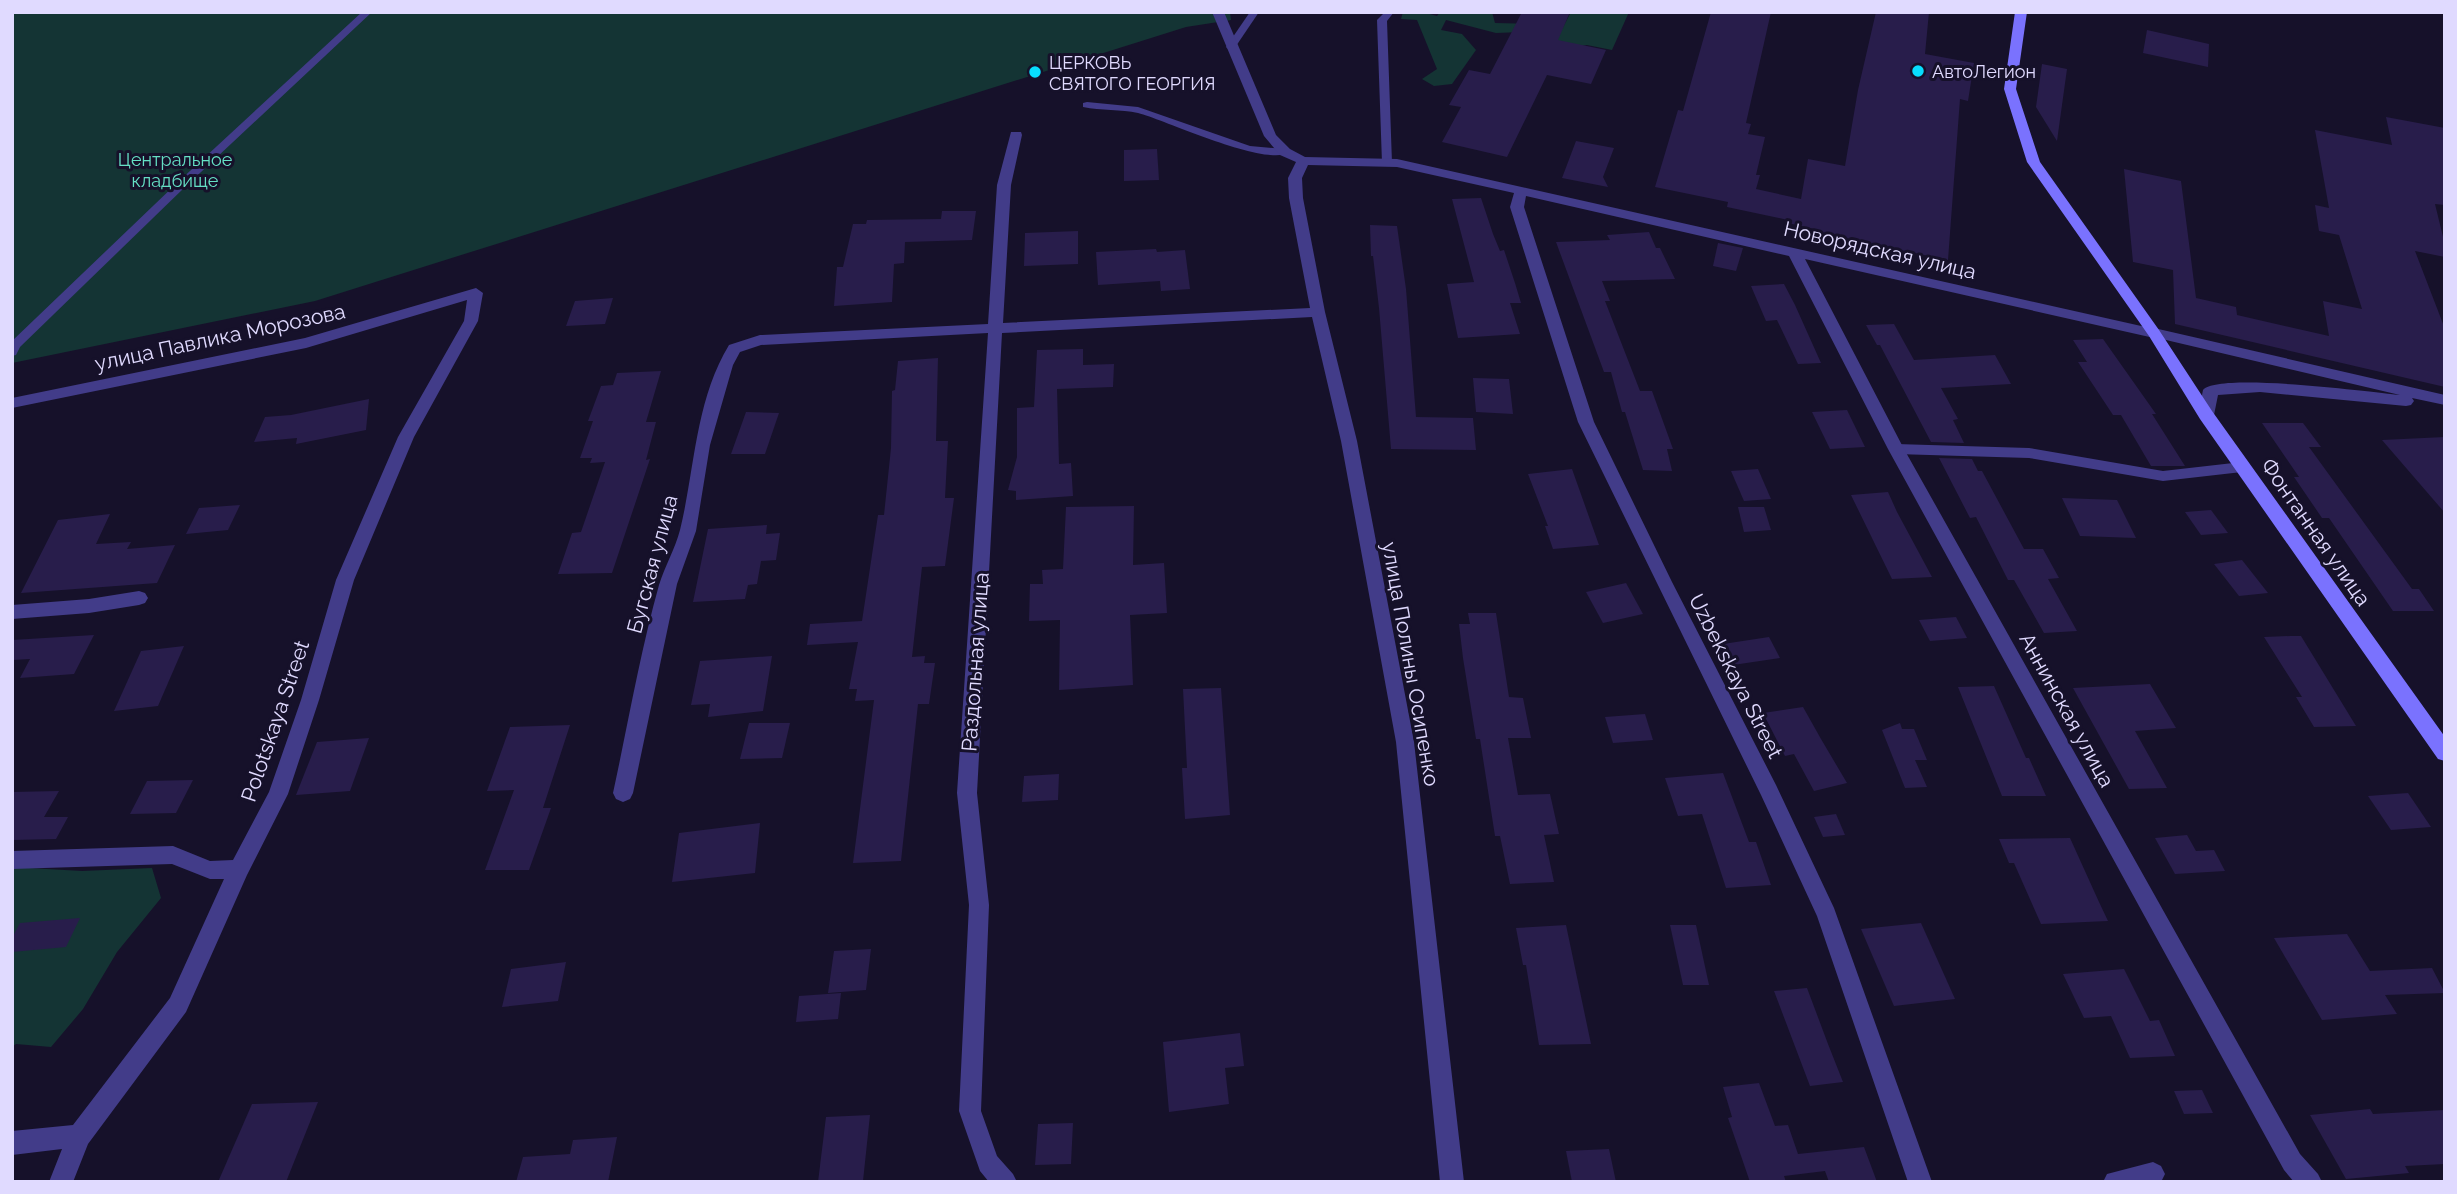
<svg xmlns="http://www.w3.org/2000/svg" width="2457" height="1194" font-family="Raleway,sans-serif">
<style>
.green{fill:#143434}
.building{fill:#281d4b}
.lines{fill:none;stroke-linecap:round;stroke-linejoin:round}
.service{fill:#423c89;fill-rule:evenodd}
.minor{fill:#423c89;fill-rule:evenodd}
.tertiary{fill:#423c89;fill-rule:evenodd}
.secondary{fill:#7a72fe;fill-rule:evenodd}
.poi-dot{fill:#08ddfd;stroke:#16112a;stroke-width:2.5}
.labels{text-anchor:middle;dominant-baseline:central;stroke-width:6;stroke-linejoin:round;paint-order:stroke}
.far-poi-label{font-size:18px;fill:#e0daff;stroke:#16112a;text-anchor:start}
.far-park-label{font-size:18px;fill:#65e0c5;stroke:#16112a}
.street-label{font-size:21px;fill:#e0daff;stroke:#16112a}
</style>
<rect width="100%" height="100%" fill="#16112a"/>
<g class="green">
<path d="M12 12H1230L1231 20 1186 27 315 301 12 363Z"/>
<path d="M1403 12H1422L1437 16 1440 12H1492L1495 23 1536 24 1561 31 1571 12H1629L1612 50 1587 45 1574 47 1521 32 1496 33 1446 20 1441 30 1462 34 1476 50 1452 84 1434 86 1422 79 1437 69 1417 20 1401 19Z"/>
<path d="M12 867 82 871 152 868 161 898 117 952 83 1009 51 1047 16 1044 12 1047Z"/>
</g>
<g class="building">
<path d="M1522 12H1570L1558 40 1606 50 1591 84 1547 75 1507 157 1442 142 1461 107 1449 105 1469 70 1490 74Z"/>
<path d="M1711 12H1771L1746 123 1751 124 1748 134 1765 137 1756 175H1760L1756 189 1801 199 1808 159 1845 166 1858 90 1876 12H1929L1925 54 1974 63 1968 101 1960 99 1948 260 1819 233V230L1788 223V220L1727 207 1728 202 1655 187 1678 110 1683 111Z"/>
<path d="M2147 30 2209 44 2208 67 2143 53Z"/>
<path d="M2042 64 2067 69 2057 141 2036 107Z"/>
<path d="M2386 117 2445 128V205L2435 204 2445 245V257L2415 251 2445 329V387L2175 324 2173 270 2133 262 2124 169 2181 181 2196 298 2236 307 2237 315 2329 336 2323 301 2362 309 2339 235 2319 231 2315 205 2329 208 2315 130 2392 145Z"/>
<path d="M1576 141 1614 148 1603 177 1608 187 1562 178Z"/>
<path d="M1157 149 1159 180 1124 181V150Z"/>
<path d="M1481 198 1493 234 1500 251 1504 250 1515 283 1521 303H1510L1520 334 1458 338 1447 284 1474 282 1452 199Z"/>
<path d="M942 211H976L972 240 905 242 904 263 894 264 892 302 834 306 837 267H843L853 224H866L867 220 941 219Z"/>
<path d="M1370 225 1397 226 1406 289 1416 417 1473 418 1476 450 1391 449 1379 308 1373 256H1371Z"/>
<path d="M1078 231V264L1024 266 1025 233Z"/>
<path d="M1649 232 1656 248H1660L1675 279 1602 281 1610 301H1605L1640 391H1652L1673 449H1667L1672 471 1643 470 1625 412H1622L1611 372H1604L1556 242 1610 240 1607 235Z"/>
<path d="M1718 243 1743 248 1736 271 1713 266Z"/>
<path d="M1156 249 1157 252 1185 250 1190 289 1161 291 1160 281 1098 285 1096 252Z"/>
<path d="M1784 284 1795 305 1821 363 1798 364 1777 320 1766 321 1751 286Z"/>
<path d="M613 298 605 324 566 326 575 301Z"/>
<path d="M1894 324 1914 360 1995 355 2011 384 1941 388 1958 419 1953 420 1964 443 1931 442 1880 345H1877L1866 325Z"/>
<path d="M2103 339 2156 414H2152L2185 466H2151L2121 415H2113L2078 362H2087L2073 340Z"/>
<path d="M1083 349V365L1114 364 1113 387 1057 389 1059 464 1071 463 1073 496 1016 500V491L1008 490 1017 457V408L1034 407 1037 350Z"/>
<path d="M938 358 936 441H948L945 498H954L945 566 922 567 912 657 925 656 924 663H935L929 704H918L901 861 853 863 874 700 855 701 857 689H849L858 642 807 645 810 624 862 621 878 515H884L891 448 892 391 895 390 898 361Z"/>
<path d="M661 371 646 422H656L646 460 650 459 612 573 558 574 572 533 581 532 605 462 590 463 592 458H580L593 421H588L601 386 613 385 617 373Z"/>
<path d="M1473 378 1509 379 1513 414 1476 412Z"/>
<path d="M369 399 366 430 296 444 297 438 254 442 265 417 291 415Z"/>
<path d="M1847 410 1865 447 1830 449 1812 412Z"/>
<path d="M746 412 779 413 765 454H731Z"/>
<path d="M2262 423H2303L2321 447H2309L2412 589H2419L2434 611H2393L2329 518H2322L2294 477H2299Z"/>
<path d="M2445 437V513L2382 440Z"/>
<path d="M1939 458 1972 459 1978 471H1982L2024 549H2043L2059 578 2048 579 2077 631 2044 633 2014 580H2008L1976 517 1970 518Z"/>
<path d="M1572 469 1599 545 1553 549 1545 526H1548L1528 474Z"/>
<path d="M1758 469 1771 499 1744 501 1731 471Z"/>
<path d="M1888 492 1897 512 1932 577 1892 579 1851 495Z"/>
<path d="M2062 498 2117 500 2136 538 2080 536Z"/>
<path d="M240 505 228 530 186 534 199 508Z"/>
<path d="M1134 506 1133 565 1164 563 1167 613 1130 615 1133 685 1059 690 1060 620 1029 621 1030 584H1043L1042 570 1063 569 1066 507Z"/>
<path d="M1738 507H1764L1771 530 1744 532Z"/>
<path d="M2211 510 2228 533 2201 535 2185 512Z"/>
<path d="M110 514 96 544 131 542 127 549 175 545 157 583 21 593 58 520Z"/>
<path d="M767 525 766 534 780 533 776 560 761 561 757 584 748 585 745 599 693 602 708 529Z"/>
<path d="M2242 560 2268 593 2239 596 2214 564Z"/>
<path d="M1626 583 1643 614 1603 623 1586 592Z"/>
<path d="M1468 613H1496L1509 697 1523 698 1531 738H1508L1518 795 1550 794 1559 834 1544 835 1554 882 1510 884 1500 836H1495L1480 739H1476L1463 658 1459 624H1470Z"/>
<path d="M1956 617 1967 638 1930 641 1919 620Z"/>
<path d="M94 635 74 674 20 678 30 659 12 660V640Z"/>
<path d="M2291 636H2301L2356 726 2314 727 2296 697H2302L2264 637Z"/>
<path d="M1769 637 1780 658 1733 665 1723 644Z"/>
<path d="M184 646 158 706 114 711 141 651Z"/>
<path d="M772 656 763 711 708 717 710 704 691 705 700 661Z"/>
<path d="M2150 684 2176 728 2135 731 2167 788 2129 789 2073 688Z"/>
<path d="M1994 686 2026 758H2029L2046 796H2002L1958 687Z"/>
<path d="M1221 688 1230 815 1185 819 1182 768H1187L1183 689Z"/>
<path d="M1803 707 1821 739 1847 783 1814 791 1794 754 1785 756 1763 713Z"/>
<path d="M1645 714 1653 740 1613 743 1605 717Z"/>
<path d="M749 723H790L782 758 740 759Z"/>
<path d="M1900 723 1902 729H1914L1927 760H1915L1927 787 1905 788 1882 730Z"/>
<path d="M570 725 543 808H551L529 870H485L514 790 487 791 510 727Z"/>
<path d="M369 738 350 791 296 795 317 742Z"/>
<path d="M1723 773 1749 842H1756L1771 885 1726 888 1702 814 1678 816 1665 778Z"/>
<path d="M1059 774 1058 800 1022 802 1024 776Z"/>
<path d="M193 780 176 813 130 814 147 781Z"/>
<path d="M59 791 44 817H68L56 839 12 840V792Z"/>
<path d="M2408 793 2431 827 2391 830 2368 796Z"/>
<path d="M1836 814 1845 835 1823 837 1814 817Z"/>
<path d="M760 823 755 873 672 882 679 833Z"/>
<path d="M2187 835 2196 851 2214 850 2225 871 2175 874 2155 838Z"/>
<path d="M2070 838 2099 902 2108 921 2041 924 2014 863H2009L1999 839Z"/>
<path d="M80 918 66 947 12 952V938L20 923Z"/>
<path d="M1921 923 1955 999 1894 1006 1861 929Z"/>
<path d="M1566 925 1591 1044 1539 1045 1526 965H1523L1516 928Z"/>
<path d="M1670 925H1696L1709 985H1683Z"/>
<path d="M2347 934 2370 971 2432 968 2445 993 2385 995 2397 1014 2322 1020 2274 938Z"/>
<path d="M871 949 866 990 828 993 834 951Z"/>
<path d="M566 962 558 1001 502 1007 511 969Z"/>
<path d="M2124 969 2150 1021 2159 1020 2175 1056 2130 1058 2111 1016 2084 1018 2063 974Z"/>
<path d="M1807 988 1828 1044 1843 1082 1810 1086 1774 991Z"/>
<path d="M841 993 838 1019 796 1022 799 996Z"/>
<path d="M1240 1033 1244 1066 1225 1068 1229 1104 1169 1112 1163 1042Z"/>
<path d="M1759 1083 1775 1126 1788 1125 1798 1154 1864 1147 1877 1182H1829L1825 1171 1784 1176 1786 1182H1750L1728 1118 1732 1117 1723 1087Z"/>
<path d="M2202 1090 2213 1113 2184 1114 2174 1091Z"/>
<path d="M318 1102 286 1182H218L252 1104Z"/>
<path d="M2370 1109 2373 1114 2445 1110V1164L2405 1166 2409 1173 2346 1179 2310 1115Z"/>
<path d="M870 1115 863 1181 818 1182 826 1117Z"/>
<path d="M1073 1123 1071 1164 1035 1165 1038 1124Z"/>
<path d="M617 1137 608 1182H516L523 1157 570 1154 573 1140Z"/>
<path d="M1609 1149 1616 1182H1572L1566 1151Z"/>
</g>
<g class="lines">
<g class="service">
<path d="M362 12H372L185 187 20 347 16 355 12 356V341L177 183Z"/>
<path d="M1250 12H1259L1234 49H1228L1226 47Z"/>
<path d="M1385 12H1394L1387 21 1392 163 1387 166 1382 163 1377 20Z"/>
<path d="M1087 102 1138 107 1250 146 1285 149 1290 152C1267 168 1168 121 1138 113 1121 109 1101 111 1083 107V103Z"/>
<path d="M1896 444 2029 448 2163 471 2242 462 2248 467 2242 472 2163 481 2029 458 1896 454 1890 449Z"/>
</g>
<g class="minor">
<path d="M1212 12H1224L1276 135 1290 149 1305 157 1397 159 2159 330 2161 333 2154 338 1805 259 1904 449 2300 1154 2318 1174 2322 1182H2294L2284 1170 1888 449 1789 256 1526 196 1524 207 1594 422 1672 582 1776 785 1834 908 1932 1182H1908L1817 916 1761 795 1578 422 1510 207 1514 193 1397 167 1308 165 1302 178 1303 198 1325 312 1357 441 1414 742 1464 1182H1440L1396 742 1341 441 1312 317 1002 333 977 793 989 905 981 1111 997 1156 1013 1174 1017 1182H989L980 1171 959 1111 969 905 957 793 988 333 761 345 740 352 733 365 710 445 696 531 677 584 633 793 630 799 623 802 616 799 613 793C628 724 640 653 659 585 665 566 675 549 680 530 695 469 695 401 729 345L760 335 988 324 997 185 1011 132H1021L1022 135 1011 185 1003 323 1310 308 1289 198 1288 178 1296 162 1280 155 1264 136Z"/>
<path d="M476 288 483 293 478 321 414 437 354 580 319 700 288 794 247 875 186 1012 88 1144 73 1182H49L62 1149 12 1155V1131L73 1125 170 998 224 879H210L172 864 12 869V851L173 846 210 861 233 860 269 792 301 700 336 580 398 437 464 321 467 300 306 348 12 408V398L305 338Z"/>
<path d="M139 591 145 593 148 598 145 603 139 605 89 613 12 619V605L89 599Z"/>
<path d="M2153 1162 2161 1166 2165 1174 2161 1182H2103L2107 1174Z"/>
</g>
<path class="tertiary" d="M2154 328 2445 395V405L2412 398 2414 401 2411 405 2406 406 2260 392 2218 395 2214 415 2206 421 2198 415 2203 390C2218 372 2371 392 2400 395L2149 336 2147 333Z"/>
<path class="secondary" d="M2015 12H2027L2016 89 2040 162 2159 330 2212 411 2445 737V761L2438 759 2200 419 2149 336 2027 162 2004 89Z"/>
</g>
<g class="poi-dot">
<circle cx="1918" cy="71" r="7"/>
<circle cx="1035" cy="72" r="7"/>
</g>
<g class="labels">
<g class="far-poi-label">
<text x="1049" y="62">ЦЕРКОВЬ<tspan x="1049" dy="21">СВЯТОГО ГЕОРГИЯ</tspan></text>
<text x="1932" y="71">АвтоЛегион</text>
</g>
<g class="far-park-label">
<text x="175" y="159">Центральное<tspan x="175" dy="21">кладбище</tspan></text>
</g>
<g class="street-label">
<text transform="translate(1880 250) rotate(13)">Новорядская улица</text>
<text transform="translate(220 337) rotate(-12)">улица Павлика Морозова</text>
<text transform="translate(2316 532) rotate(55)">Фонтанная улица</text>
<text transform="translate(652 564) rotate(-75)">Бугская улица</text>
<text transform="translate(975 662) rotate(-86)">Раздольная улица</text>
<text transform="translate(1411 664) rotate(80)">улица Полины Осипенко</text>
<text transform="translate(1736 676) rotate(63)">Uzbekskaya Street</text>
<text transform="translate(2067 710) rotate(61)">Аннинская улица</text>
<text transform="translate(275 721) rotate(-71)">Polotskaya Street</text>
</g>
</g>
<rect width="2457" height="1194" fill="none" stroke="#e0daff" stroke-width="28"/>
</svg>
